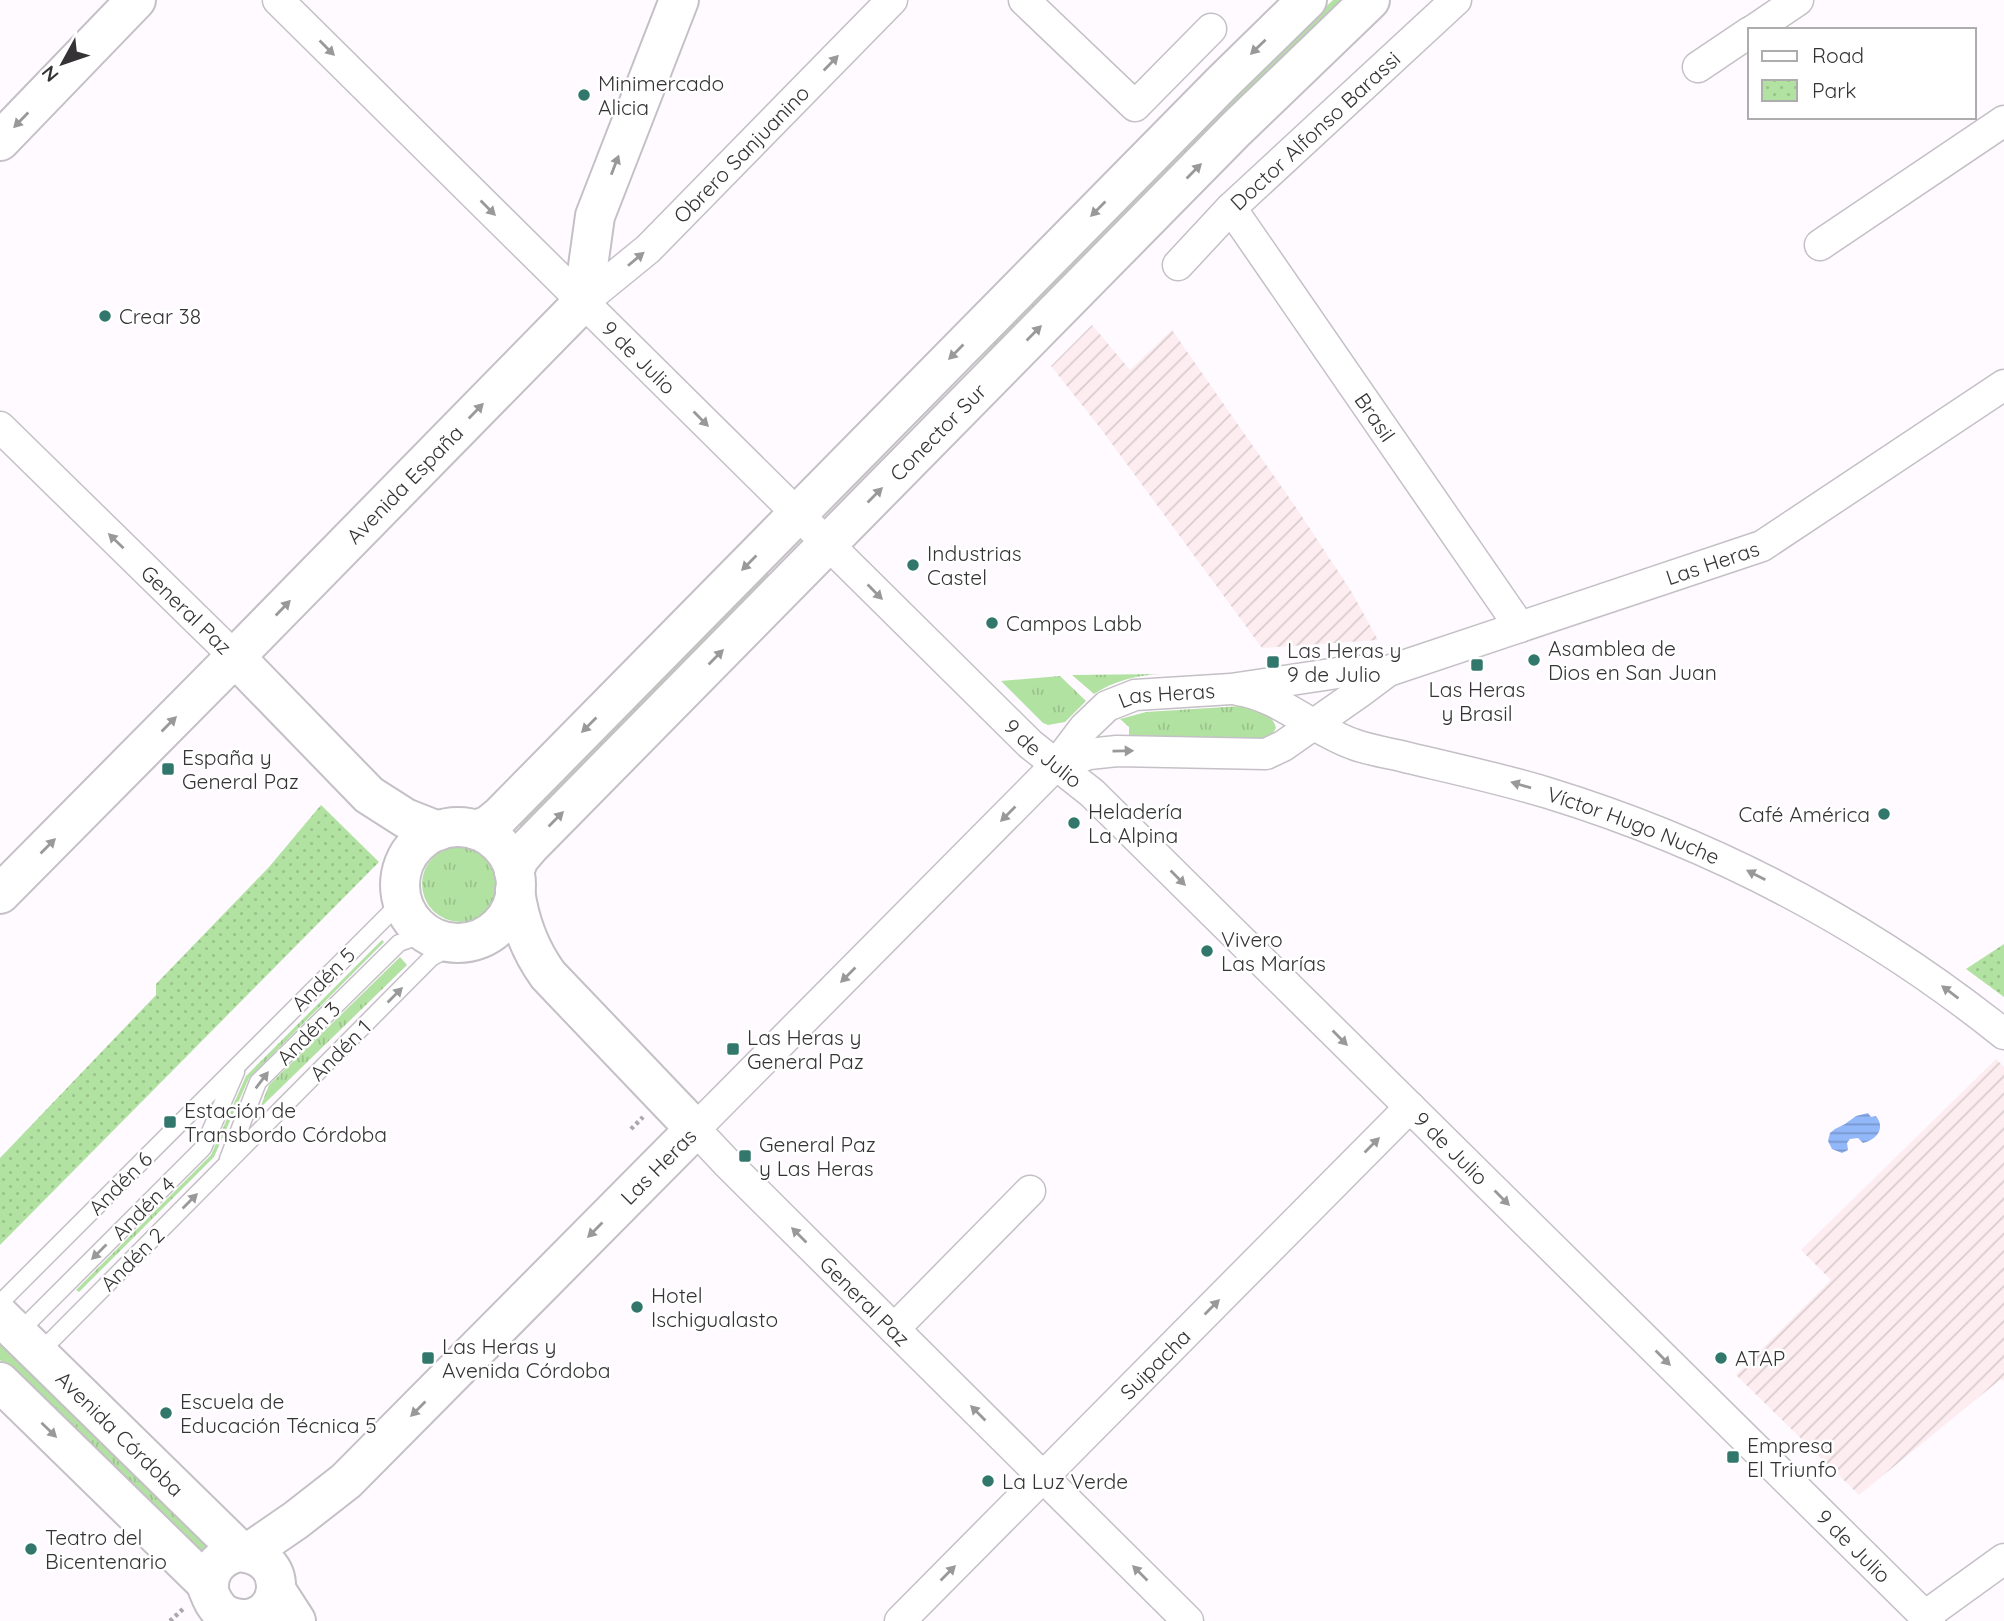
<svg xmlns="http://www.w3.org/2000/svg" width="2004" height="1621" font-family="Quicksand,sans-serif">
<style>
.industrial{fill:url(#industrial-furrows)}
.grass{fill:url(#grass-tufts)}
.park{fill:url(#park-dots)}
.water{fill:url(#water-rules)}
.lines{fill:none;stroke-linecap:round;stroke-linejoin:round}
.service-casing{stroke:#c4c0c6;stroke-width:19}
.minor-casing{stroke:#c4c0c6;stroke-width:33}
.secondary-casing{stroke:#c4c0c6;stroke-width:42}
.primary-casing{stroke:#c4c0c6;stroke-width:42}
.path{stroke:#aba8ac;stroke-width:4.5;stroke-dasharray:3.5 3.5;stroke-linecap:butt}
.service{stroke:#fff;stroke-width:16}
.minor{stroke:#fff;stroke-width:30}
.secondary{stroke:#fff;stroke-width:38}
.primary{stroke:#fff;stroke-width:38}
.oneway{fill:#9a999a}
.poi-dot{fill:#32776c;stroke:#fff;stroke-width:2.5}
.labels{text-anchor:middle;dominant-baseline:central;stroke-width:5;stroke-linejoin:round;paint-order:stroke}
.poi-label{font-size:21px;fill:#353335;stroke:#fff;text-anchor:start}
.street-label{font-size:21px;fill:#353335;stroke:#fff}
</style>
<defs>
<pattern id="industrial-furrows" width="10" height="10" patternUnits="userSpaceOnUse" patternTransform="scale(1.75)"><rect width="10" height="10" fill="#fdedf0"/><path d="M-1 1l2-2M0 10L10 0M9 11l2-2" fill="none" stroke="#d9ccce"/></pattern>
<pattern id="grass-tufts" width="24" height="20" patternUnits="userSpaceOnUse" patternTransform="scale(1.75)"><rect width="24" height="20" fill="#b2e2a1"/><path d="M3 7l-1-3M5 7V3M7 7l1-3M15 17l-1-3M17 17v-4M19 17l1-3" fill="none" stroke="#9ac28b"/></pattern>
<pattern id="park-dots" width="8" height="8" patternUnits="userSpaceOnUse" patternTransform="scale(1.75)"><rect width="8" height="8" fill="#b2e2a1"/><path d="M2 2h.1M6 6h.1" fill="none" stroke="#9ac28b" stroke-width="1.8" stroke-linecap="round"/></pattern>
<pattern id="water-rules" width="6" height="5" patternUnits="userSpaceOnUse" patternTransform="scale(1.75)"><rect width="6" height="5" fill="#92b8fa"/><path d="M0 2.5h6" fill="none" stroke="#7896cb"/></pattern>
</defs>
<rect width="100%" height="100%" fill="#fefaff"/>
<g class="industrial">
<path d="M1092 325 1130 370 1172 330 1297 509 1351 591 1378 640 1262 648 1101 429 1051 366Z"/>
<path d="M1996 1059 2004 1067V1381L2001 1379 1859 1495 1736 1375 1831 1280 1801 1250Z"/>
</g>
<g class="grass">
<path d="M1333 0H1345L948 395 1051 280 1296 35Z"/>
<path d="M765 571 771 577 523 829 517 823Z"/>
<path d="M1161 674C1138 675 1113 681 1094 694L1072 675Z"/>
<path d="M1060 676 1086 701 1065 722 1048 725 1043 723 1001 681Z"/>
<path d="M1241 706C1256 707 1272 713 1276 728L1272 735 1265 740H1129V727L1120 719 1146 712Z"/>
<circle cx="460" cy="884" r="38"/>
<path d="M382 940 384 942 249 1078 214 1157 79 1292 76 1290 211 1155 246 1076Z"/>
<path d="M400 957 407 965 260 1108 269 1085Z"/>
<path d="M0 1336 216 1544 200 1559 181 1536 0 1360Z"/>
</g>
<g class="park">
<path d="M321 805 379 862 0 1245V1158L156 995V984L269 867Z"/>
<path d="M2004 944V997L1966 969Z"/>
</g>
<path class="water" d="M1868 1113 1871 1117 1876 1116C1886 1129 1876 1140 1863 1143L1858 1138 1850 1139 1847 1143 1848 1150 1842 1153 1832 1149 1828 1141 1830 1133 1835 1129 1845 1124 1856 1116Z"/>
<g class="lines">
<defs>
<g id="service">
<path d="M228 1159 258 1082 399 943 428 933"/>
<path d="M0 1303 392 911 401 892"/>
<path d="M18 1333 203 1148 236 1072"/>
<path d="M39 1353 431 958 460 942"/>
</g>
<g id="minor">
<path id="s1" d="M278 0 1030 744 1092 793 1930 1621"/>
<path d="M1024 0 1135 106 1211 29"/>
<path d="M1754 30 1798 0"/>
<path d="M1698 67 1750 32"/>
<path id="s2" d="M1231 208 1520 627"/>
<path d="M1820 245 2004 121"/>
<path id="s3" d="M1178 265 1231 208 1456 0"/>
<path id="s4" d="M583 302 648 249 892 0"/>
<path id="s5" d="M0 427 235 657"/>
<path id="s6" d="M1238 690C1277 695 1315 731 1353 744 1371 751 1391 753 1409 758 1456 769 1502 779 1548 793 1714 844 1868 925 2004 1034"/>
<path d="M1056 765 1089 754 1117 751 1266 754 1283 746 1360 692 1388 671"/>
<path d="M894 1329 1030 1191"/>
<path d="M1925 1616 2004 1559"/>
<path id="s7" d="M900 1621 1410 1107"/>
<path id="s8" d="M1188 1621 726 1162 695 1129 1056 765 1084 728 1107 706 1135 695 1231 689 1351 671H1388L1762 546 2004 385"/>
</g>
<g id="secondary">
<path d="M0 141 136 0"/>
<path id="s9" d="M235 657 583 302 595 216 679 0"/>
<path id="s10" d="M0 1316 241 1552"/>
<path d="M0 1382 209 1586"/>
<path d="M276 1590 296 1621"/>
</g>
<g id="primary">
<circle cx="458" cy="885" r="58"/>
<path d="M476 830 489 825 500 816 1222 83 1307 0"/>
<path id="s11" d="M514 872 519 859 530 846 1236 129 1370 0"/>
<path d="M0 894 235 657 369 795 405 818 438 831"/>
<path d="M239 1552C292 1556 284 1621 241 1619 231 1618 222 1614 217 1607 212 1601 210 1594 207 1587L209 1586C209 1567 222 1556 239 1552Z"/>
<path id="s12" d="M248 1553 296 1520 346 1481 695 1129 548 975C530 950 519 920 515 890"/>
</g>
</defs>
<use href="#service" class="service-casing"/>
<use href="#minor" class="minor-casing"/>
<use href="#secondary" class="secondary-casing"/>
<use href="#primary" class="primary-casing"/>
<g class="path">
<path d="M631 1129 643 1117"/>
<path d="M170 1621 183 1609"/>
</g>
<use href="#service" class="service"/>
<use href="#minor" class="minor"/>
<use href="#secondary" class="secondary"/>
<use href="#primary" class="primary"/>
</g>
<defs><path id="oneway-solid" d="M-6-.8H1V-3.2L6.5 0L1 3.2V.8H-6Z" transform="scale(1.75)"/></defs>
<g class="oneway">
<use href="#oneway-solid" transform="translate(1258 47) rotate(136)"/>
<use href="#oneway-solid" transform="translate(327 48) rotate(45)"/>
<use href="#oneway-solid" transform="translate(831 63) rotate(-46)"/>
<use href="#oneway-solid" transform="translate(21 120) rotate(134)"/>
<use href="#oneway-solid" transform="translate(615 165) rotate(-69)"/>
<use href="#oneway-solid" transform="translate(1194 171) rotate(-45)"/>
<use href="#oneway-solid" transform="translate(488 208) rotate(45)"/>
<use href="#oneway-solid" transform="translate(1098 209) rotate(135)"/>
<use href="#oneway-solid" transform="translate(636 259) rotate(-40)"/>
<use href="#oneway-solid" transform="translate(1034 333) rotate(-45)"/>
<use href="#oneway-solid" transform="translate(956 352) rotate(135)"/>
<use href="#oneway-solid" transform="translate(476 411) rotate(-46)"/>
<use href="#oneway-solid" transform="translate(701 419) rotate(45)"/>
<use href="#oneway-solid" transform="translate(875 495) rotate(-45)"/>
<use href="#oneway-solid" transform="translate(116 541) rotate(-136)"/>
<use href="#oneway-solid" transform="translate(749 563) rotate(135)"/>
<use href="#oneway-solid" transform="translate(875 592) rotate(45)"/>
<use href="#oneway-solid" transform="translate(283 608) rotate(-46)"/>
<use href="#oneway-solid" transform="translate(716 657) rotate(-45)"/>
<use href="#oneway-solid" transform="translate(169 724) rotate(-45)"/>
<use href="#oneway-solid" transform="translate(589 725) rotate(135)"/>
<use href="#oneway-solid" transform="translate(1123 751) rotate(-1)"/>
<use href="#oneway-solid" transform="translate(1521 785) rotate(-164)"/>
<use href="#oneway-solid" transform="translate(1008 814) rotate(135)"/>
<use href="#oneway-solid" transform="translate(556 819) rotate(-45)"/>
<use href="#oneway-solid" transform="translate(48 846) rotate(-45)"/>
<use href="#oneway-solid" transform="translate(1756 875) rotate(-153)"/>
<use href="#oneway-solid" transform="translate(1178 878) rotate(45)"/>
<use href="#oneway-solid" transform="translate(848 975) rotate(135)"/>
<use href="#oneway-solid" transform="translate(1950 992) rotate(-143)"/>
<use href="#oneway-solid" transform="translate(395 995) rotate(-45)"/>
<use href="#oneway-solid" transform="translate(1340 1038) rotate(45)"/>
<use href="#oneway-solid" transform="translate(262 1080) rotate(-53)"/>
<use href="#oneway-solid" transform="translate(1372 1145) rotate(-45)"/>
<use href="#oneway-solid" transform="translate(1502 1198) rotate(45)"/>
<use href="#oneway-solid" transform="translate(190 1201) rotate(-45)"/>
<use href="#oneway-solid" transform="translate(595 1230) rotate(135)"/>
<use href="#oneway-solid" transform="translate(799 1235) rotate(-135)"/>
<use href="#oneway-solid" transform="translate(99 1252) rotate(135)"/>
<use href="#oneway-solid" transform="translate(1212 1307) rotate(-45)"/>
<use href="#oneway-solid" transform="translate(1663 1358) rotate(45)"/>
<use href="#oneway-solid" transform="translate(418 1409) rotate(135)"/>
<use href="#oneway-solid" transform="translate(978 1413) rotate(-135)"/>
<use href="#oneway-solid" transform="translate(49 1430) rotate(44)"/>
<use href="#oneway-solid" transform="translate(948 1573) rotate(-45)"/>
<use href="#oneway-solid" transform="translate(1140 1573) rotate(-135)"/>
</g>
<g class="poi-dot">
<circle cx="584" cy="95" r="7"/>
<circle cx="105" cy="316" r="7"/>
<circle cx="913" cy="565" r="7"/>
<circle cx="992" cy="623" r="7"/>
<circle cx="1534" cy="660" r="7"/>
<rect x="1266" y="655" width="14" height="14" rx="3.5"/>
<rect x="1470" y="658" width="14" height="14" rx="3.5"/>
<rect x="161" y="762" width="14" height="14" rx="3.5"/>
<circle cx="1884" cy="814" r="7"/>
<circle cx="1074" cy="823" r="7"/>
<circle cx="1207" cy="951" r="7"/>
<rect x="726" y="1042" width="14" height="14" rx="3.5"/>
<rect x="163" y="1115" width="14" height="14" rx="3.5"/>
<rect x="738" y="1149" width="14" height="14" rx="3.5"/>
<circle cx="637" cy="1307" r="7"/>
<rect x="421" y="1351" width="14" height="14" rx="3.5"/>
<circle cx="1721" cy="1358" r="7"/>
<circle cx="166" cy="1413" r="7"/>
<rect x="1726" y="1450" width="14" height="14" rx="3.5"/>
<circle cx="988" cy="1481" r="7"/>
<circle cx="31" cy="1549" r="7"/>
</g>
<g class="labels">
<g class="poi-label">
<text x="598" y="83">Minimercado<tspan x="598" dy="24">Alicia</tspan></text>
<text x="119" y="316">Crear 38</text>
<text x="927" y="553">Industrias<tspan x="927" dy="24">Castel</tspan></text>
<text x="1006" y="623">Campos Labb</text>
<text x="1548" y="648">Asamblea de<tspan x="1548" dy="24">Dios en San Juan</tspan></text>
<text x="1287" y="650">Las Heras y<tspan x="1287" dy="24">9 de Julio</tspan></text>
<text x="1477" y="689" text-anchor="middle">Las Heras<tspan x="1477" dy="24">y Brasil</tspan></text>
<text x="182" y="757">España y<tspan x="182" dy="24">General Paz</tspan></text>
<text x="1088" y="811">Heladería<tspan x="1088" dy="24">La Alpina</tspan></text>
<text x="1870" y="814" text-anchor="end">Café América</text>
<text x="1221" y="939">Vivero<tspan x="1221" dy="24">Las Marías</tspan></text>
<text x="747" y="1037">Las Heras y<tspan x="747" dy="24">General Paz</tspan></text>
<text x="184" y="1110">Estación de<tspan x="184" dy="24">Transbordo Córdoba</tspan></text>
<text x="759" y="1144">General Paz<tspan x="759" dy="24">y Las Heras</tspan></text>
<text x="651" y="1295">Hotel<tspan x="651" dy="24">Ischigualasto</tspan></text>
<text x="442" y="1346">Las Heras y<tspan x="442" dy="24">Avenida Córdoba</tspan></text>
<text x="1735" y="1358">ATAP</text>
<text x="180" y="1401">Escuela de<tspan x="180" dy="24">Educación Técnica 5</tspan></text>
<text x="1747" y="1445">Empresa<tspan x="1747" dy="24">El Triunfo</tspan></text>
<text x="1002" y="1481">La Luz Verde</text>
<text x="45" y="1537">Teatro del<tspan x="45" dy="24">Bicentenario</tspan></text>
</g>
<g class="street-label">
<text stroke="none"><textPath href="#s3" startOffset="192">Doctor Alfonso Barassi</textPath></text>
<text stroke="none"><textPath href="#s4" startOffset="217">Obrero Sanjuanino</textPath></text>
<text stroke="none"><textPath href="#s1" startOffset="508">9 de Julio</textPath></text>
<text stroke="none"><textPath href="#s2" startOffset="254">Brasil</textPath></text>
<text stroke="none"><textPath href="#s11" startOffset="612">Conector Sur</textPath></text>
<text stroke="none"><textPath href="#s9" startOffset="242">Avenida España</textPath></text>
<text stroke="none"><textPath href="#s8" startOffset="1914">Las Heras</textPath></text>
<text stroke="none"><textPath href="#s5" startOffset="261">General Paz</textPath></text>
<text stroke="none"><textPath href="#s8" startOffset="1349">Las Heras</textPath></text>
<text stroke="none"><textPath href="#s1" startOffset="1074">9 de Julio</textPath></text>
<text stroke="none"><textPath href="#s6" startOffset="420">Víctor Hugo Nuche</textPath></text>
<text transform="translate(323 979) rotate(-45)">Andén 5</text>
<text transform="translate(308 1033) rotate(-45)">Andén 3</text>
<text transform="translate(340 1050) rotate(-45)">Andén 1</text>
<text stroke="none"><textPath href="#s1" startOffset="1642">9 de Julio</textPath></text>
<text stroke="none"><textPath href="#s12" startOffset="565">Las Heras</textPath></text>
<text transform="translate(120 1183) rotate(-45)">Andén 6</text>
<text transform="translate(143 1208) rotate(-45)">Andén 4</text>
<text transform="translate(132 1259) rotate(-45)">Andén 2</text>
<text transform="translate(865 1301) rotate(45)">General Paz</text>
<text stroke="none"><textPath href="#s7" startOffset="362">Suipacha</textPath></text>
<text stroke="none"><textPath href="#s10" startOffset="168">Avenida Córdoba</textPath></text>
<text stroke="none"><textPath href="#s1" startOffset="2208">9 de Julio</textPath></text>
</g>
</g>
<rect x="1748" y="28" width="228" height="91" fill="#ffffff" stroke="#aeadae" stroke-width="2"/>
<rect x="1762" y="51" width="35" height="10" fill="#ffffff" stroke="#aeadae" stroke-width="2"/>
<text x="1812" y="63" font-size="21" fill="#353335">Road</text>
<rect x="1762" y="80" width="35" height="21" fill="url(#park-dots)" stroke="#aeadae" stroke-width="2"/>
<text x="1812" y="98" font-size="21" fill="#353335">Park</text>
<g transform="translate(63 63) rotate(230)" stroke="#ffffff" stroke-width="5" paint-order="stroke">
<path d="M0-5L12 26L0 18L-12 26Z" fill="#353335"/>
<text y="-10" font-size="19" font-weight="bold" text-anchor="middle" fill="#353335">N</text>
</g>
</svg>
